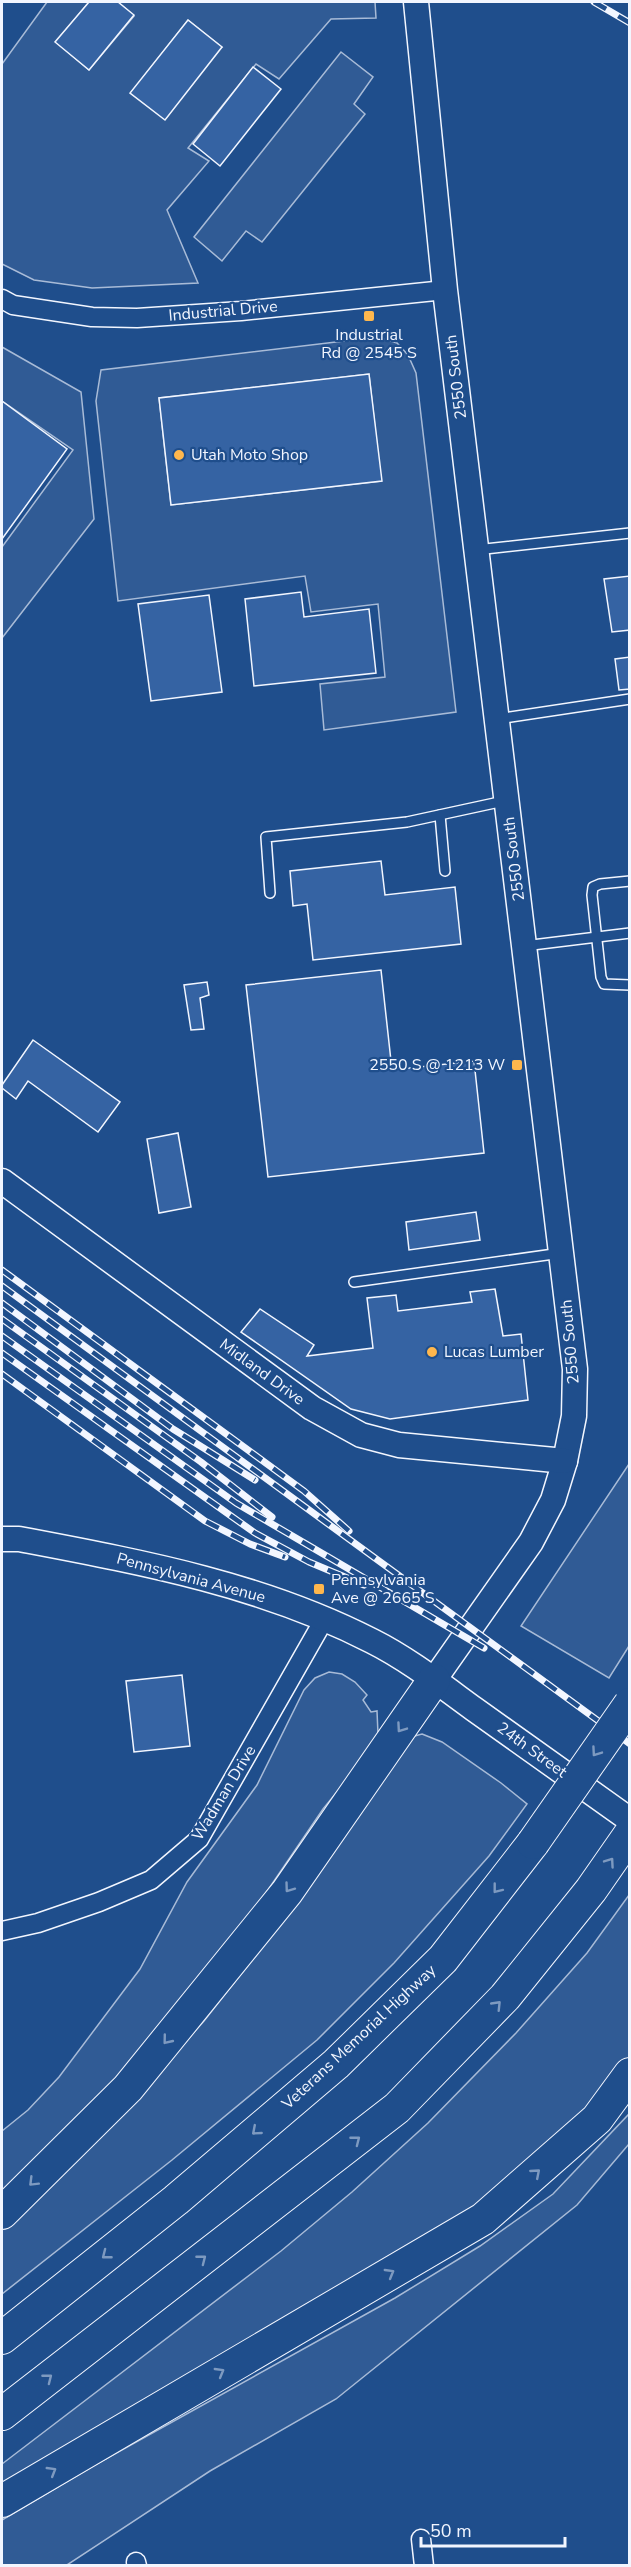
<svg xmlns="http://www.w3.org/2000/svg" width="631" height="2567" font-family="'Nunito Sans',sans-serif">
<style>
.built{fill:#305b95;stroke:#a8bbd7;stroke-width:1.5;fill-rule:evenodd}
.building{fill:#3563a3;stroke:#f2f6ff;stroke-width:1.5}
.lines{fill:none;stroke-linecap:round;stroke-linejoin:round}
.lane-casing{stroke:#f2f6ff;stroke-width:12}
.street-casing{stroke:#f2f6ff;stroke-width:21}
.secondary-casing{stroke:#f2f6ff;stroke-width:27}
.highway-casing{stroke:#f2f6ff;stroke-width:34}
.lane{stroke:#1f4e8c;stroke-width:9}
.street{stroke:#1f4e8c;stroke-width:18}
.secondary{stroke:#1f4e8c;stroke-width:24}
.highway{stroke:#1f4e8c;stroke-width:32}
.rail-casing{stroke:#f2f6ff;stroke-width:7}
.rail{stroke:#1f4e8c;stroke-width:4.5;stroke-dasharray:14;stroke-linecap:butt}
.highway-bridge-casing{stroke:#f2f6ff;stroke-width:34;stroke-linecap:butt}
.highway-bridge{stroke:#1f4e8c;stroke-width:32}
.oneway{stroke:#7e9ac0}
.poi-dot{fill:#ffb74d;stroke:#1f4e8c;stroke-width:2}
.labels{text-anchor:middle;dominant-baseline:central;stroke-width:4.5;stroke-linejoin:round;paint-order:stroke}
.street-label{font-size:16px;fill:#f2f6ff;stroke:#1f4e8c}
.poi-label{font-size:16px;fill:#f2f6ff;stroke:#1f4e8c;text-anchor:start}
</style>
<rect width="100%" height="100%" fill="#1f4e8c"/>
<g class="built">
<path d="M47 2H89L56 42 89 70 134 16 118 2H375L376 18 331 19 279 79 256 64 188 148 209 161 167 210 198 283 92 288 34 280 2 264V64ZM188 20 222 47 131 93Z"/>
<path d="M341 52 373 77 354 104 365 114 262 242 246 231 222 261 194 237Z"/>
<path d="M378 337 397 343 408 355 416 373 456 712 324 730 320 684 385 677 378 604 311 612 305 576 118 601 96 401 101 370ZM369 374 381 481 171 505 159 398Z"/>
<path d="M2 347 81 392 94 519 2 638V547L73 450 2 401Z"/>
<path d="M629 1464V1646L609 1678 521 1626Z"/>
<path d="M329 1672 342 1674 355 1682 367 1695 363 1700 371 1712 377 1711 378 1734 359 1765 323 1809 255 1909 125 2070 2 2193V2131L28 2110 59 2077 140 1969 187 1882 257 1785 304 1690 315 1678Z"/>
<path d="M422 1734 442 1742 501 1783 527 1804 489 1856 394 1963 317 2040 172 2160 2 2294V2226L149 2083 204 2021 248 1965 411 1737Z"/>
<path d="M629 1895V2063L574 2125 465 2214 2 2489V2464L281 2251 352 2192 428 2123 516 2033 587 1953Z"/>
<path d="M629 2114V2144L577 2205 336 2399 210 2471 67 2565 2 2566V2520L93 2466 395 2298 480 2246 553 2194Z"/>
</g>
<g class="building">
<path d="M89 2H118L134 15 89 70 55 42Z"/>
<path d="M188 20 222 47 165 120 130 93Z"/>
<path d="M253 67 281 89 220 166 193 144Z"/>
<path d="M369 374 382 481 171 505 159 398Z"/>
<path d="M2 401 67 449 2 539Z"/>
<path d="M630 576V630L612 632 604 579Z"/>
<path d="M301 592 304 617 369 609 376 673 254 686 245 599Z"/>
<path d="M209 595 222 692 151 701 138 604Z"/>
<path d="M630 657V689L619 690 615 659Z"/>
<path d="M381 861 385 895 455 887 461 944 313 960 307 904 293 906 290 871Z"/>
<path d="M381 970 392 1070 474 1061 484 1153 268 1177 246 985Z"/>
<path d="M207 982 209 995 200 998 204 1029 191 1030 184 985Z"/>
<path d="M33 1040 120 1102 98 1132 28 1081 16 1099 2 1088V1085Z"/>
<path d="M178 1133 191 1207 159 1213 147 1139Z"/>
<path d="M476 1212 480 1240 409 1250 406 1222Z"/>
<path d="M495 1289 503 1336 521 1334 528 1400 390 1419 351 1409 241 1332 260 1309 314 1345 307 1356 373 1348 367 1298 396 1295 398 1311 472 1302 470 1292Z"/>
<path d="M182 1675 190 1746 134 1752 126 1681Z"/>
</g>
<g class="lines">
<defs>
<g id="lane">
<path d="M476 550 630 533"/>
<path d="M497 719 630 699"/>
<path d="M440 815 445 871"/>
<path d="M630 881 600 884 593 887 592 895 601 977 604 984 630 985"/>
<path d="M270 893 266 837 407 822 504 801"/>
<path d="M524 946 630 933"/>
<path d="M354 1282 561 1253"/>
</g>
<g id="street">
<path d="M2 299 13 305 92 317 137 318 241 311 445 290"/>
<path d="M2 1931 38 1923 99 1902 151 1880 199 1839 325 1618"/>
<path d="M421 2539 424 2566"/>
<path d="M136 2562 137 2566"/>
</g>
<g id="secondary">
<path d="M416 2 445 290 575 1369 574 1416 565 1461 553 1500 531 1542 434 1680"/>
<path d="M2 1181 312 1408 361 1435 399 1445 565 1461"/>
<path d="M2 1539H19C140 1562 261 1584 372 1641 408 1659 441 1685 474 1709 526 1746 578 1783 630 1820"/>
</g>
<g id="highway">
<path d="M2 2213 128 2088 287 1892 434 1680"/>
<path d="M2 2338 176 2200 336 2064 443 1959 533 1843"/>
<path d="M2 2414 397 2108 505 1997 591 1890 630 1834"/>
<path d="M2 2501 483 2219 597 2119 630 2074"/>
</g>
</defs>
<use href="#lane" class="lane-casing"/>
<use href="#street" class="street-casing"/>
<use href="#secondary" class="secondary-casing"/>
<use href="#highway" class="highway-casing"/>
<use href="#lane" class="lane"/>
<use href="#street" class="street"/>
<use href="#secondary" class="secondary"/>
<use href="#highway" class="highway"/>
<defs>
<g id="rail">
<path d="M594 2 630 23"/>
<path d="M2 1270 304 1491 349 1531"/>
<path d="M2 1286 630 1744"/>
<path d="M2 1303 173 1429 255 1480"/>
<path d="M2 1319 201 1462 272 1517"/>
<path d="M2 1336 236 1503 484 1648"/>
<path d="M2 1353 255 1533 309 1562 364 1585"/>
<path d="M2 1374 205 1521 250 1544 285 1557"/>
</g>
</defs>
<use href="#rail" class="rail-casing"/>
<use href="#rail" class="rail"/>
<defs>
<path id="highway-bridge" d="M533 1843 630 1704"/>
</defs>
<use href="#highway-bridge" class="highway-bridge-casing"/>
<use href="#highway-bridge" class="highway-bridge"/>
</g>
<defs><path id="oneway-chevron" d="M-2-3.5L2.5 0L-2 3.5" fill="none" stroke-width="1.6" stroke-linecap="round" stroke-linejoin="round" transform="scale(1.5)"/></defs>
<g class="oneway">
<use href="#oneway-chevron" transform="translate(401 1728) rotate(125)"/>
<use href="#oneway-chevron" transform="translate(596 1752) rotate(125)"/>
<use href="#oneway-chevron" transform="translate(610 1862) rotate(-55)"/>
<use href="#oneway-chevron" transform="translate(289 1888) rotate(126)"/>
<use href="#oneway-chevron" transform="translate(497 1889) rotate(128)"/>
<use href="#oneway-chevron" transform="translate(497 2005) rotate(-46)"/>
<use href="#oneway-chevron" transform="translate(167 2040) rotate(129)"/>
<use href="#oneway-chevron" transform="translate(256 2131) rotate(139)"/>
<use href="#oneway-chevron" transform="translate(356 2140) rotate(-38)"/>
<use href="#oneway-chevron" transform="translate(536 2173) rotate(-41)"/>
<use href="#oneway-chevron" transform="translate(33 2182) rotate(135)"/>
<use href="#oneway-chevron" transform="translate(106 2255) rotate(142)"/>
<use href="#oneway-chevron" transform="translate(202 2259) rotate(-38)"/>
<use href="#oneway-chevron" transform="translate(390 2273) rotate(-30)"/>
<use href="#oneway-chevron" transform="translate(220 2372) rotate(-30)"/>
<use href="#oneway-chevron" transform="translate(48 2378) rotate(-38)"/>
<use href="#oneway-chevron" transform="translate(52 2471) rotate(-31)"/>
</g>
<g class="poi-dot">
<rect x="363" y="310" width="12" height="12" rx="3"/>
<circle cx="179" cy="455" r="6"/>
<rect x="511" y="1059" width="12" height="12" rx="3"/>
<circle cx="432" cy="1352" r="6"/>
<rect x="313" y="1583" width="12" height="12" rx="3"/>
</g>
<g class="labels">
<g class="street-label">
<text transform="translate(223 311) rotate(-5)">Industrial Drive</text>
<text transform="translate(456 377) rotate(-97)">2550 South</text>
<text transform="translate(514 859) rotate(-97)">2550 South</text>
<text transform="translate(570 1342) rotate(-95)">2550 South</text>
<text transform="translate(262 1372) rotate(36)">Midland Drive</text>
<text transform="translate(191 1578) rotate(15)">Pennsylvania Avenue</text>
<text transform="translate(532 1750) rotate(36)">24th Street</text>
<text transform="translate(224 1793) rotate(-59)">Wadman Drive</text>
<text transform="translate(359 2037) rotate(-43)">Veterans Memorial Highway</text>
</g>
<g class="poi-label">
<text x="369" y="335" text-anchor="middle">Industrial<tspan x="369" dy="18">Rd @ 2545 S</tspan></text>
<text x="191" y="455">Utah Moto Shop</text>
<text x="505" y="1065" text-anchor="end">2550 S @ 1213 W</text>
<text x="444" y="1352">Lucas Lumber</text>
<text x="331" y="1580">Pennsylvania<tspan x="331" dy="18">Ave @ 2665 S</tspan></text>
</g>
</g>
<rect width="631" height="2567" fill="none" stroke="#f2f6ff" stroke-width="6"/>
<path d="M421 2537v9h144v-9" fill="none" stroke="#f2f6ff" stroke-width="3"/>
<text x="430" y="2537" font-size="18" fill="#f2f6ff" stroke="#1f4e8c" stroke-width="4.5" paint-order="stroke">50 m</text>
</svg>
